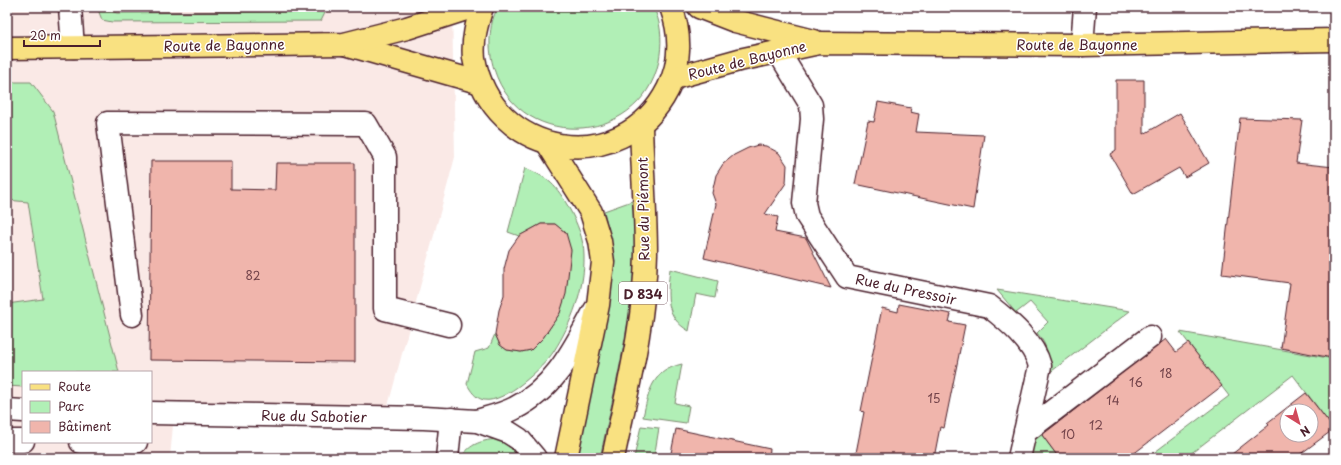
<svg xmlns="http://www.w3.org/2000/svg" width="1341" height="465" font-family="'Playpen Sans',sans-serif">
<style>
.built{fill:#fae9e6;fill-rule:evenodd}
.green{fill:#b1efb6;stroke:#7e8770}
.building{fill:#f0b5ac;stroke:#4a1f2b;fill-rule:evenodd}
.lines{fill:none;stroke-linecap:round;stroke-linejoin:round}
.minor-casing{stroke:#4a1f2b;stroke-width:25}
.major-casing{stroke:#4a1f2b;stroke-width:25}
.minor{stroke:#fff;stroke-width:22}
.major{stroke:#f9e181;stroke-width:22}
.labels{text-anchor:middle;dominant-baseline:central;stroke-width:3;stroke-linejoin:round;paint-order:stroke}
.number-label{font-size:12px;fill:#74444b}
.shield{fill:#fff;stroke:#80626b;stroke-width:1}
.shield-label{font-size:13px;font-weight:bold;fill:#4a1f2b}
.street-label{font-size:14px;fill:#4a1f2b;stroke:#fff}
</style>
<rect width="100%" height="100%" fill="#fff"/>
<filter id="ink" filterUnits="userSpaceOnUse"><feTurbulence type="fractalNoise" baseFrequency=".025" numOctaves="2"/><feDisplacementMap in="SourceGraphic" scale="8" xChannelSelector="R" yChannelSelector="G"/><feConvolveMatrix kernelMatrix="1 2 1 2 8 2 1 2 1" color-interpolation-filters="sRGB"/></filter>
<g filter="url(#ink)">
<path class="built" d="M7 7H452L455 157 385 417 174 414 170 458H7ZM23 372H151V442H23Z"/>
<g class="green">
<path d="M97 7 117 13 326 11 321 21 112 22 102 20Z"/>
<path d="M498 7H653C661 21 662 39 660 54 649 144 521 156 494 69 488 50 488 25 498 7Z"/>
<path d="M7 82H31L53 111 119 372H23V387L7 386V304L43 299 28 202 7 200Z"/>
<path d="M525 168C549 178 556 185 569 208 577 223 584 239 584 256 585 289 571 324 554 351 544 367 504 404 484 400 475 398 471 391 467 384L475 352 489 348 495 334 500 345 507 350 521 352 531 350 543 338 560 313 566 233 555 224H541L519 236 508 232Z"/>
<path d="M632 201C633 213 635 225 635 237 635 311 615 386 600 458H575L610 238 604 211Z"/>
<path d="M670 269 718 281 715 298 696 294 689 331C664 317 667 294 670 269Z"/>
<path d="M997 290 1130 311 1048 374C1050 357 1048 346 1037 333L1048 322 1030 302 1016 313Z"/>
<path d="M1180 332 1334 359V429L1293 375 1185 458H1147L1229 396Z"/>
<path d="M682 364 675 403 689 406 686 423 643 417C649 390 652 371 682 364Z"/>
<path d="M641 426 659 428 654 458H634Z"/>
<path d="M1041 434 1059 458H1029L1031 443Z"/>
<path d="M499 439 520 452 525 458H461C470 443 483 440 499 439Z"/>
</g>
<g class="building">
<path d="M1116 80H1144V134L1180 113 1209 163 1185 177 1179 168 1133 194 1110 154 1116 150Z"/>
<path d="M878 102 911 108 910 112 919 114 916 132 984 135 973 209 855 184 868 121 874 122Z"/>
<path d="M1240 118 1302 120 1296 163 1334 167V347L1332 358 1281 348 1290 283 1222 274Z"/>
<path d="M758 145 766 146 779 153 787 165 786 183 765 214 778 217 775 232 806 238 831 288 704 258 716 204 712 193 716 175 723 164 734 155 748 148Z"/>
<path d="M151 161H231V189L275 190 276 163H355V362L149 360Z"/>
<path d="M541 224H555L566 233 571 250 566 294 560 313 543 338 531 350 521 352 507 350 500 345 495 334 499 310 504 295V269L509 250 519 236Z"/>
<path d="M899 304 951 314 949 322 965 325 944 428 940 427 934 458H855L864 412 861 411 882 308 898 312Z"/>
<path d="M1166 339 1176 352 1188 343 1222 386 1128 458H1059L1042 435Z"/>
<path d="M1306 393 1334 429 1295 458H1227L1269 425 1267 423ZM1287 411H1311V435H1287Z"/>
<path d="M676 429 770 449 769 458H670Z"/>
</g>
<g class="lines">
<defs>
<g id="minor">
<path d="M70 7 73 47"/>
<path d="M1082 45 1085 7"/>
<path d="M778 51 811 105 812 119 804 203 807 216 847 277 989 306C1008 321 1034 342 1040 366L1019 458"/>
<path d="M132 315 108 123 366 124 385 157V309L449 325"/>
<path d="M7 410 23 411"/>
<path d="M151 413 424 418 477 421 508 432 519 439 535 458"/>
<path d="M477 421C490 417 504 414 515 408 556 387 574 348 595 310"/>
<path d="M1025 432 1150 337"/>
<path d="M7 441H23"/>
<path d="M81 442H136"/>
<path d="M447 458 451 419"/>
</g>
<g id="major">
<path d="M482 7C477 23 472 40 474 58 491 158 622 180 668 89 681 63 681 34 671 7"/>
<path d="M699 7 735 21 814 41"/>
<path d="M345 44 481 83"/>
<path d="M7 48 344 44 407 28 472 7"/>
<path d="M674 78 739 60 819 43 1082 45 1334 40"/>
<path d="M548 144 591 212 600 241 603 262 598 305 566 458"/>
<path d="M613 458C627 391 645 322 646 253 646 211 642 168 641 125"/>
</g>
</defs>
<use href="#minor" class="minor-casing"/>
<use href="#major" class="major-casing"/>
<use href="#minor" class="minor"/>
<use href="#major" class="major"/>
</g>
</g>
<g class="labels">
<g class="number-label">
<text x="253" y="275">82</text>
<text x="1166" y="373">18</text>
<text x="1136" y="382">16</text>
<text x="934" y="398">15</text>
<text x="1113" y="400">14</text>
<text x="1096" y="425">12</text>
<text x="1068" y="434">10</text>
</g>
<rect class="shield" x="619" y="282" width="48" height="22" rx="3"/>
<g class="shield-label">
<text x="643" y="293">D 834</text>
</g>
<g class="street-label">
<text x="1077" y="44">Route de Bayonne</text>
<text transform="translate(224 45) rotate(-1)">Route de Bayonne</text>
<text transform="translate(747 60) rotate(-14)">Route de Bayonne</text>
<text transform="translate(643 209) rotate(-91)">Rue du Piémont</text>
<text transform="translate(906 289) rotate(12)">Rue du Pressoir</text>
<text transform="translate(314 416) rotate(1)">Rue du Sabotier</text>
</g>
</g>
<rect width="1341" height="465" fill="none" stroke="#fff" stroke-width="24"/>
<rect x="12" y="12" width="1317" height="441" fill="none" stroke="#4a1f2b" stroke-width="1.5" filter="url(#ink)"/>
<rect x="22" y="371" width="130" height="72" fill="#ffffff" stroke="#b7a5aa"/>
<rect x="30" y="384" width="20" height="6" fill="#f9e181" stroke="#b7a5aa"/>
<text x="58" y="391" font-size="12" fill="#4a1f2b">Route</text>
<rect x="30" y="401" width="20" height="12" fill="#b1efb6" stroke="#b7a5aa"/>
<text x="58" y="411" font-size="12" fill="#4a1f2b">Parc</text>
<rect x="30" y="421" width="20" height="12" fill="#f0b5ac" stroke="#b7a5aa"/>
<text x="58" y="431" font-size="12" fill="#4a1f2b">Bâtiment</text>
<g transform="translate(1299 423) rotate(143)"><circle r="19" fill="#ffffff" stroke="#b7a5aa"/>
<path d="M0-3L7 15L0 10L-7 15Z" fill="#d1495b"/>
<text y="-6" font-size="11" font-weight="bold" text-anchor="middle" fill="#4a1f2b">N</text>
</g>
<path d="M24 40v6h76v-6" fill="none" stroke="#4a1f2b" stroke-width="2"/>
<text x="30" y="40" font-size="12" fill="#4a1f2b" stroke="#ffffff" stroke-width="3" paint-order="stroke">20 m</text>
</svg>
